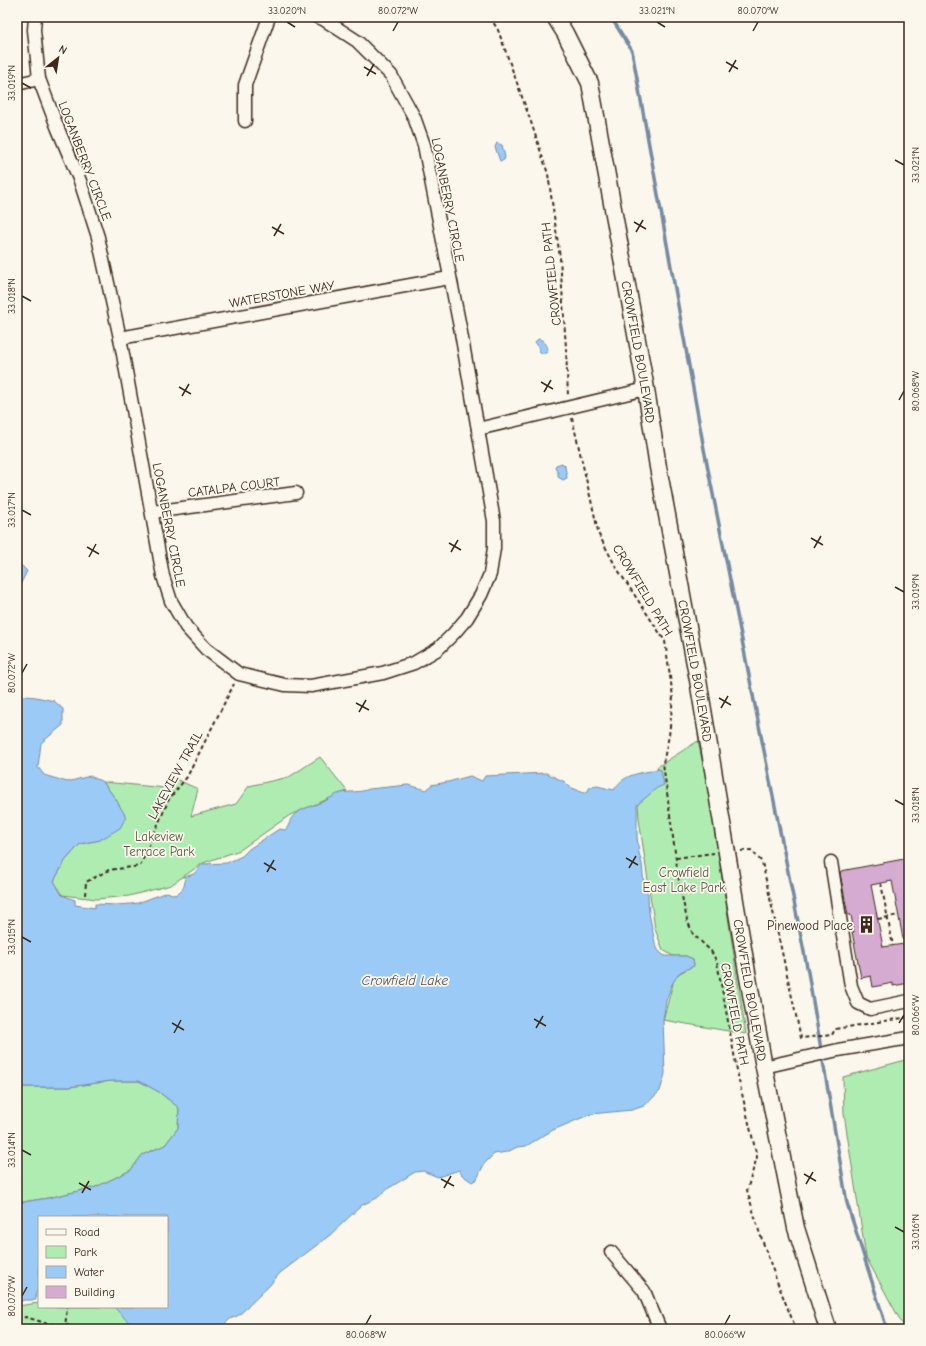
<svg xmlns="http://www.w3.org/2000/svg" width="926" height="1346" font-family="'Comic Neue',sans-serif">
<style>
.green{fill:#afecb2;stroke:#758b68}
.water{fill:#9bcaf7;stroke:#758aa0}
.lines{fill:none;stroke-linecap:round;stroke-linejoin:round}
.stream{stroke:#758aa0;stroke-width:3.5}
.building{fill:#d6abd1;stroke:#3b2a1e;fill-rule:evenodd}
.minor-casing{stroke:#3b2a1e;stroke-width:15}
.major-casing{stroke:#3b2a1e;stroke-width:19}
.path{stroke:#3b2a1e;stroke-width:2;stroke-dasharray:4 3;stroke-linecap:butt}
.minor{stroke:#fbf7ec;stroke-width:12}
.major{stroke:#fbf7ec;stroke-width:16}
.ticks{fill:none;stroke:#3b2a1e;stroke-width:1.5}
.labels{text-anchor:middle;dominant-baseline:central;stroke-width:3.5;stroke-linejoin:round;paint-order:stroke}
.street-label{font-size:13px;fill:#3b2a1e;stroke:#fbf7ec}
.park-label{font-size:13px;fill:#585a43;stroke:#fbf7ec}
.poi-label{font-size:13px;fill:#3b2a1e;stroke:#fbf7ec;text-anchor:end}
.water-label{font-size:14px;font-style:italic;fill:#535254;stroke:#fbf7ec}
.neatline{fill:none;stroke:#3b2a1e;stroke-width:1.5}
.ticks-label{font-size:10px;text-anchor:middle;fill:#3b2a1e}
</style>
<rect width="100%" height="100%" fill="#fbf7ec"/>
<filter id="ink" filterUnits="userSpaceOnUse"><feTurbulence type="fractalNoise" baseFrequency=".025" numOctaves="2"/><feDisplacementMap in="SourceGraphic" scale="8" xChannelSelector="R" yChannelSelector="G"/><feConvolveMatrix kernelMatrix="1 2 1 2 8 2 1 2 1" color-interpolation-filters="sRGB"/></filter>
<g filter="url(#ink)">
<g class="green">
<path d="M698 741 708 787 746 1034 663 1020 675 976 694 965 693 959 686 956H673L663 950 655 929 639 819 638 804 645 794 663 784 657 767Z"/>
<path d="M320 757 347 791 290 815 240 850 203 863 171 885 129 896 97 899 62 895 54 881 65 861 80 844 100 840 117 801 103 782 166 788 171 777 198 789 191 816 236 804 249 786 289 777Z"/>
<path d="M909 1059V1329H905L866 1257 844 1114 843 1077Z"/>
<path d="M111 1081H139L159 1092 179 1108 178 1128 165 1145 142 1155 131 1170 96 1187 48 1198 17 1203V1087H69Z"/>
<path d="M39 1303V1307H130L225 1319 224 1329H17V1306Z"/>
</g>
<g class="water">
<path d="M497 143 502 145 505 157 504 160 500 161 495 147Z"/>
<path d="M538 339C544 340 547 344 548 350L546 353H542L539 351 538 346 535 342Z"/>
<path d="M562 463 565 466C565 470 567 473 567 478L563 480 558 477V473L555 467 556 465Z"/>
<path d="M17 561 27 571 17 591Z"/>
<path d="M17 695 36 697 54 701 63 709V725L41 743 38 767 44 775 67 782 90 776 103 782 117 801 126 817 120 828 100 840 80 844 65 861 54 881 62 895 75 900V905L95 908V904L116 905 131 904 138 903 167 892 175 895C182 891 187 885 184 877L194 874 202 864 227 863 242 856 249 849 276 831 280 829 285 830C290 826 289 819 294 815 302 808 315 805 325 801 331 798 335 794 341 793 351 791 360 793 369 789L408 785 427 790 431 785 448 782 470 776 482 781 485 776 546 773 565 782 570 787 584 793 588 791 590 787 597 786 614 790C625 772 641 774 659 769L661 770 664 785 657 788 637 805V837L639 853 642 864 644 886 648 894 649 913 655 943 658 950 663 955 666 956H686L693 959 694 966 680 972 672 984 666 1001 663 1020 665 1074 660 1091 644 1106 632 1110 591 1114 553 1130 526 1146 517 1147 507 1152 494 1154 484 1164 477 1179 472 1182 462 1175 459 1170 438 1177 423 1171 415 1172 389 1188 377 1198 362 1205 330 1235 280 1273 269 1286 239 1315 230 1319 222 1327 217 1329 146 1328 135 1329 114 1307H167V1217H39V1292H36V1300H24L17 1303V1203L48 1198 96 1187 131 1170 142 1155 165 1145 178 1128 179 1108 159 1092 139 1081H111L69 1087H17Z"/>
</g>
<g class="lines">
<path class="stream" d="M611 17 632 51 704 449 808 972 847 1203 887 1329"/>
</g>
<path class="building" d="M909 858V983L893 986V983L873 987 871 976 861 978 852 932H854L851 915H848L840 873 841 871ZM892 881 904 944 883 947 871 885Z"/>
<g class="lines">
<defs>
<g id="minor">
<path d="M35 17 34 30 39 79 58 129 80 181 98 237 120 338 163 576 171 601 186 627 206 649 239 674 285 685 311 686 383 673 414 663 438 649 454 633 467 618 481 595 490 574 494 548V521L460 327 424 145 414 117 391 75 357 41 323 19 317 17"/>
<path d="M17 84 39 79"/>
<path d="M245 121V85L269 17"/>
<path d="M120 338 449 278"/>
<path d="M478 429 646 389"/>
<path d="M152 512 296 493"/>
<path d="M831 862 851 986 858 1003 870 1009 909 1001"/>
<path d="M764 1067 838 1050 909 1038"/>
<path d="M611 1252 644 1291 660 1329"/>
</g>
<g id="major">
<path id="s1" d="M555 17 565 33 590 83 646 389 658 467 698 680 747 972 764 1067 796 1228 828 1329"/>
</g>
</defs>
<use href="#minor" class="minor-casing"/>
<use href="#major" class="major-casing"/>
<g class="path">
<path d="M490 17 498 30 531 122 548 174 560 258 566 348 568 396"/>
<path d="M572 418 599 535 616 567 665 641 673 697 669 736 663 763 679 882 687 920 693 934 711 951 717 962 739 1081 757 1157 747 1190 759 1231 776 1279 796 1329"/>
<path d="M741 851 751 850 762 862 801 1038 832 1035 835 1029 909 1017"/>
<path d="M676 858 714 853"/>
<path d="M881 883 893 946"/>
<path d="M85 895 86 882 109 870 140 866 169 799 187 777 234 684"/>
<path d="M878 919 899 915"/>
<path d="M38 1296H39"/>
<path d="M17 1319 26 1317 48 1324 69 1325 79 1329"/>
<path d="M65 1329 67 1307"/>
</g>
<use href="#minor" class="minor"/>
<use href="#major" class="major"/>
</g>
</g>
<path class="ticks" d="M287 22 295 27M657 22 665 27M393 31 398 22M753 31 758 22M726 62 738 69M364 67 376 74M729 72 736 60M367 76 374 64M22 83 31 88M895 160 904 165M634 222 646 229M272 227 284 234M636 232 643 220M274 236 281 224M22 296 31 301M541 382 553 389M179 387 191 394M544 392 551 380M182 396 189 384M899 400 904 391M22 510 31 515M811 538 823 545M449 543 461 550M87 547 99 554M814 548 821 536M451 552 458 540M89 557 96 544M895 587 904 592M22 673 27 664M719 698 731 705M356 703 369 710M721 708 728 696M359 712 366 700M895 800 904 805M626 858 638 865M264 863 276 870M629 868 636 856M267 872 274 860M22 937 31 942M534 1019 546 1026M172 1023 184 1030M899 1023 904 1015M536 1028 543 1016M174 1033 181 1020M22 1150 31 1155M804 1174 816 1181M441 1179 454 1186M79 1183 91 1190M806 1184 813 1172M444 1188 451 1176M82 1193 89 1181M895 1227 904 1232M22 1296 27 1287M366 1324 371 1315M725 1324 730 1315"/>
<defs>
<symbol id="building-bare" viewBox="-9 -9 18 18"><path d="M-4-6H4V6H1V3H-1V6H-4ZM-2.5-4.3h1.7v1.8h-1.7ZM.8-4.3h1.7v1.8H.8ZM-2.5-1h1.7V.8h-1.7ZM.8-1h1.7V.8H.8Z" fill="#3b2a1e" stroke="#fbf7ec" stroke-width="2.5" paint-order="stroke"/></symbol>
</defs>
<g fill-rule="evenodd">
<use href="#building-bare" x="854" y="912" width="25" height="25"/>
</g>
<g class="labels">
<g class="street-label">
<text transform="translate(85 161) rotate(69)">LOGANBERRY CIRCLE</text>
<text transform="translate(448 200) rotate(79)">LOGANBERRY CIRCLE</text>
<text transform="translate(551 274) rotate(-96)">CROWFIELD PATH</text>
<text transform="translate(282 294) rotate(-10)">WATERSTONE WAY</text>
<text stroke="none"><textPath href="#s1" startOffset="348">CROWFIELD BOULEVARD</textPath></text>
<text transform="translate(234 487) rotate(-7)">CATALPA COURT</text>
<text transform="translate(169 525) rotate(79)">LOGANBERRY CIRCLE</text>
<text transform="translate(643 590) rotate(59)">CROWFIELD PATH</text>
<text stroke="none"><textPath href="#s1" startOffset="672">CROWFIELD BOULEVARD</textPath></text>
<text transform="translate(175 775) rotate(-61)">LAKEVIEW TRAIL</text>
<text stroke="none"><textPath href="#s1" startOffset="996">CROWFIELD BOULEVARD</textPath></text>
<text transform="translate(735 1014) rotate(79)">CROWFIELD PATH</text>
</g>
<g class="park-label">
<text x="159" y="836">Lakeview<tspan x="159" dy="15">Terrace Park</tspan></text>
<text x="684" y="872">Crowfield<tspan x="684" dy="15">East Lake Park</tspan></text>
</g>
<g class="poi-label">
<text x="853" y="925">Pinewood Place</text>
</g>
<g class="water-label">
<text x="405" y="980">Crowfield Lake</text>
</g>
</g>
<rect width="926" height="1346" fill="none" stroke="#fbf7ec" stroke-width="44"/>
<rect x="38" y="1216" width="130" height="92" fill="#fbf7ec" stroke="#aea59a"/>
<rect x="46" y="1229" width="20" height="6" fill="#fbf7ec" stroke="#aea59a"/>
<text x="74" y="1236" font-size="12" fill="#3b2a1e">Road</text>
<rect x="46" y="1246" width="20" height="12" fill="#afecb2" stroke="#aea59a"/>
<text x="74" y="1256" font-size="12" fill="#3b2a1e">Park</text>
<rect x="46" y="1266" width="20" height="12" fill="#9bcaf7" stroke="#aea59a"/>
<text x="74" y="1276" font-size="12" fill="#3b2a1e">Water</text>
<rect x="46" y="1286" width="20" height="12" fill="#d6abd1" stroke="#aea59a"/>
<text x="74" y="1296" font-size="12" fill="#3b2a1e">Building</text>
<g transform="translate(58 58) rotate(30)" stroke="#fbf7ec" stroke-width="3" paint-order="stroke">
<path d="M0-3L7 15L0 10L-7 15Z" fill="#3b2a1e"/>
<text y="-6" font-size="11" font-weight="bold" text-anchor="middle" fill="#3b2a1e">N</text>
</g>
<rect x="22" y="22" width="882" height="1302" class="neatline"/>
<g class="ticks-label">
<text x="287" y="14">33.020°N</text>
<text x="398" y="14">80.072°W</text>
<text x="657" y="14">33.021°N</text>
<text x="758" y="14">80.070°W</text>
<text transform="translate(11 83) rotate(-90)" y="4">33.019°N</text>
<text transform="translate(915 165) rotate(-90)" y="4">33.021°N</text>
<text transform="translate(11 296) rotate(-90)" y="4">33.018°N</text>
<text transform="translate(915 391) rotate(-90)" y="4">80.068°W</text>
<text transform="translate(11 510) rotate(-90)" y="4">33.017°N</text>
<text transform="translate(915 592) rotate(-90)" y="4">33.019°N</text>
<text transform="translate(11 673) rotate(-90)" y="4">80.072°W</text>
<text transform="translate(915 805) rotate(-90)" y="4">33.018°N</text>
<text transform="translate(11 937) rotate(-90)" y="4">33.015°N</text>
<text transform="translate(915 1015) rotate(-90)" y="4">80.066°W</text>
<text transform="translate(11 1150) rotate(-90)" y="4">33.014°N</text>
<text transform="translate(915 1232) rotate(-90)" y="4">33.016°N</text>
<text transform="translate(11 1296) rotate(-90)" y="4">80.070°W</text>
<text x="366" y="1338">80.068°W</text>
<text x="725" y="1338">80.066°W</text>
</g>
</svg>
